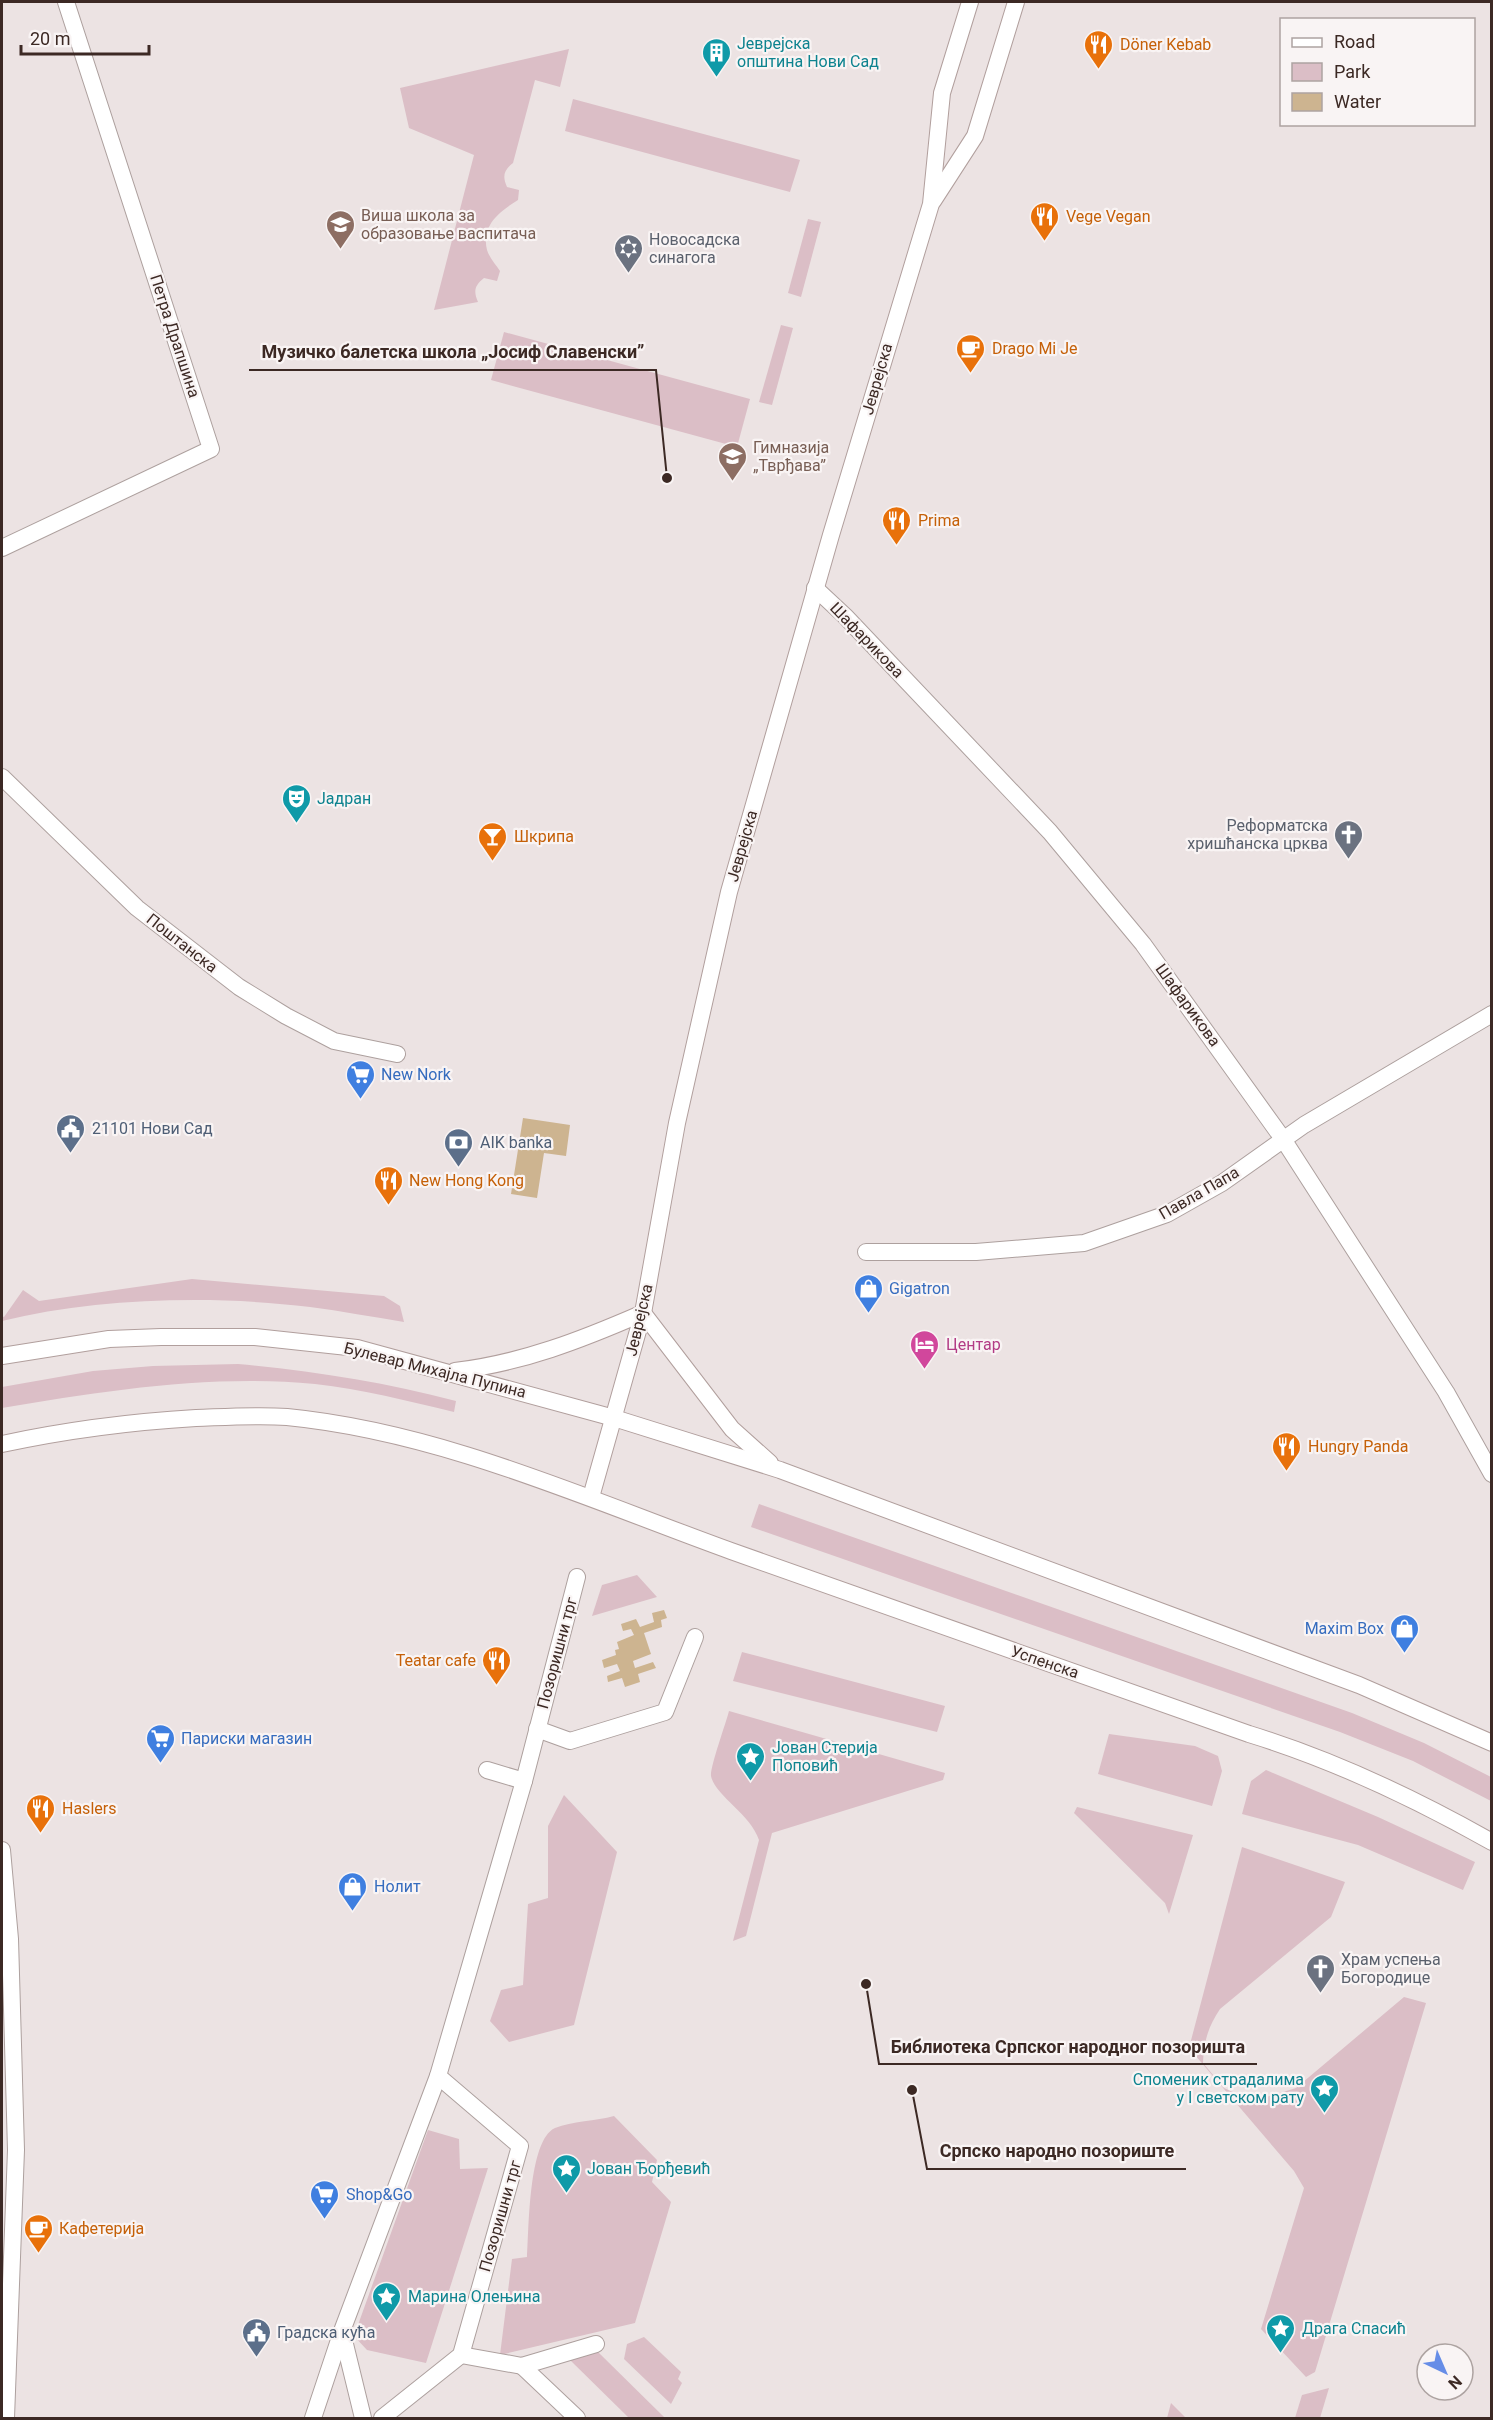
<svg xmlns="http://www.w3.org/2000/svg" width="1493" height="2420" font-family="Roboto,sans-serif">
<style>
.green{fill:#dbbec6}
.water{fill:#cdb490}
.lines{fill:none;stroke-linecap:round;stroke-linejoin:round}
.pedestrian-casing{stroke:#ada09e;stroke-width:18}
.minor-casing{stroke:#ada09e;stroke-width:18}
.secondary-casing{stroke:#b19f9d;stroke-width:18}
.pedestrian{stroke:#fff;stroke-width:16}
.minor{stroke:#fff;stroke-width:16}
.secondary{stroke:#fff;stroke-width:16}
.labels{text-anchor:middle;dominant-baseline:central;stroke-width:4.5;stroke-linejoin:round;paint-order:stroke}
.culture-label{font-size:16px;fill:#0d838f;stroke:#f9f4f4;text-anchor:start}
.food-label{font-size:16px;fill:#c56008;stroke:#f9f4f4;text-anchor:start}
.education-label{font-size:16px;fill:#785e54;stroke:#f9f4f4;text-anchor:start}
.worship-label{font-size:16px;fill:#5b616d;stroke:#f9f4f4;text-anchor:start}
.street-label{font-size:16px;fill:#3c2924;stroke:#f9f4f4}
.shop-label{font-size:16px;fill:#366cbe;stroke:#f9f4f4;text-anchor:start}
.service-label{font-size:16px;fill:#4e5e75;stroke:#f9f4f4;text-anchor:start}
.hotel-label{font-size:16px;fill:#b23c85;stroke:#f9f4f4;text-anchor:start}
.leader{fill:none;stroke:#3c2924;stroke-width:2}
.callout-dot{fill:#3c2924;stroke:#f9f4f4;stroke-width:2}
.callout-label{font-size:18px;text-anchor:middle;font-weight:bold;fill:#3c2924;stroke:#f9f4f4;stroke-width:4.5;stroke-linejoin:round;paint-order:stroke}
</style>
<rect width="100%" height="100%" fill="#ece3e3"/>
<g class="green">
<path d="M569 49 560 87 535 80 513 163C504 170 502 176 507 187L519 190 518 200C500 211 481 225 487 250 489 257 496 265 500 271L497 281 484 278C475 285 473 291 478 302L434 310 474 155 409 128 400 88Z"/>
<path d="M573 99 800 160 790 192 565 131Z"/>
<path d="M808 219 821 222 801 297 788 293Z"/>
<path d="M781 325 793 328 772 405 759 402Z"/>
<path d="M504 332 750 399 737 447 491 380Z"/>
<path d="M192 1279 384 1296 400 1306 404 1322C373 1317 341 1311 310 1307 213 1295 96 1298 2 1321V1316L4 1317 23 1290 39 1301Z"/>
<path d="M238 1364C312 1371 384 1382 456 1401L454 1412C408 1401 362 1389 315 1384 212 1374 103 1391 2 1408V1387L93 1371 153 1366Z"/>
<path d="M759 1504 1352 1713 1424 1743 1491 1777V1801L1413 1761 1340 1732 751 1527Z"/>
<path d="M637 1575 657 1597 592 1616 602 1585Z"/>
<path d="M742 1652 945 1706 937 1732 733 1681Z"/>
<path d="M729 1711 945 1773 943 1780 772 1833 746 1936 733 1941 759 1840C750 1813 715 1796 711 1776 710 1767 726 1723 729 1711Z"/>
<path d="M1109 1734 1195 1746 1218 1756 1222 1771 1212 1806 1098 1774Z"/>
<path d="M1266 1770 1378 1817 1475 1862 1463 1890 1358 1845 1242 1814 1251 1781Z"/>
<path d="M564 1795 617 1852 574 2025 509 2042 490 2021 501 1990 523 1985 528 1904 548 1898V1826Z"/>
<path d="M1077 1807 1193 1835 1169 1914 1165 1903 1074 1813Z"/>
<path d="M1242 1847 1345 1882 1331 1917 1220 2009C1208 2027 1204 2041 1203 2063L1224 2088 1241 2096 1260 2099 1296 2088 1404 1997 1426 2003 1315 2372 1306 2377 1261 2329 1304 2188 1294 2171 1189 2048Z"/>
<path d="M614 2116 657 2160 652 2182 671 2202 635 2323 500 2355 512 2259 527 2257C529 2231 528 2140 555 2128 572 2121 596 2121 614 2116Z"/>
<path d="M428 2130 459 2139 460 2169 488 2168 426 2363 367 2350 354 2336Z"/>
<path d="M644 2337 681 2372 678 2379 682 2383 671 2404 624 2359 627 2344Z"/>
<path d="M598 2352 665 2418H629L570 2360Z"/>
<path d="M1329 2388 1320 2418H1295L1302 2395Z"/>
<path d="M1171 2403 1186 2418H1167Z"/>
</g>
<g class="water">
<path d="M523 1118 570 1125 566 1156 544 1153 537 1198 511 1194Z"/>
<path d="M664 1610 667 1618 661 1620 662 1627 644 1633 651 1654 633 1661 635 1668 653 1662 656 1668 638 1674 640 1682 625 1687 622 1678 608 1682 607 1676 620 1671 617 1664 604 1668 602 1660 616 1655 615 1650 619 1649 617 1642 634 1635 631 1629 623 1631 621 1624 636 1619 640 1627 654 1622 652 1613Z"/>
</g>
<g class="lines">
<defs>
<g id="pedestrian">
<path d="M537 1729 570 1741 665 1712 695 1637"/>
<path d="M487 1770 524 1781"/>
<path d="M2 1850 10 1939 16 2150 6 2418"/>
<path d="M342 2332 363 2418"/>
<path d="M461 2355 522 2366 596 2344"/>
<path d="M522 2366 577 2418"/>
<path d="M313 2418 342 2331 438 2076 524 1781 577 1577"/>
<path d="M382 2418 461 2355 520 2146 438 2076"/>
</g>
<g id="minor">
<path d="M2 548 211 449 66 2"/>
<path d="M815 588 845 616 1050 832 1143 944 1283 1139 1446 1392 1492 1474"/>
<path d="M2 777 137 908 239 987 286 1016 334 1041 397 1054"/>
<path d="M866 1252H976L1084 1243 1167 1214 1222 1183 1304 1125 1492 1014"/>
</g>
<g id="secondary">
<path d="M933 201 975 136 1016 2"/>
<path d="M643 1313 732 1429 770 1463"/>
<path d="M2 1356 109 1339 161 1337H255L357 1348 614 1418 780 1470 1359 1685 1492 1743"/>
<path d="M455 1371C522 1363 581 1340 643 1313"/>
<path d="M2 1444C67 1430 128 1422 196 1418 226 1417 257 1415 287 1417 441 1432 587 1499 731 1551 903 1613 1076 1673 1249 1734 1334 1760 1414 1798 1492 1842"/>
<path d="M591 1497 643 1313 677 1123 729 892 831 535 931 204 942 93 970 2"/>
</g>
</defs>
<use href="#pedestrian" class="pedestrian-casing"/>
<use href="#minor" class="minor-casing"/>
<use href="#secondary" class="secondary-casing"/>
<use href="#pedestrian" class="pedestrian"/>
<use href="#minor" class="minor"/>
<use href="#secondary" class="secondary"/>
</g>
<defs>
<symbol id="restaurant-pin" viewBox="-11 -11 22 30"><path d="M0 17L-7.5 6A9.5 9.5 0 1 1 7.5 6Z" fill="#e8710a" stroke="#f9f4f4"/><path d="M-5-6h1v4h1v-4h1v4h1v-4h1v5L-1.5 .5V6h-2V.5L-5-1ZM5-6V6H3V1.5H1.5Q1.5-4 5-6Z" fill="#fff"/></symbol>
<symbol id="building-pin" viewBox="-11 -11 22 30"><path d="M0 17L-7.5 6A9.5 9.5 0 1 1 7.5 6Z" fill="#0f9aa8" stroke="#f9f4f4"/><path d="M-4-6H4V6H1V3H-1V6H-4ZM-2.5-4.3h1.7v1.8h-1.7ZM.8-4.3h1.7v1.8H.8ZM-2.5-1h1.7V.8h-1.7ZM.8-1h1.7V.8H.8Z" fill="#fff"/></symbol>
<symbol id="university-pin" viewBox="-11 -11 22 30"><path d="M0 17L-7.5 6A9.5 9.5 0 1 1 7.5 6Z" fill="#8d6e63" stroke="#f9f4f4"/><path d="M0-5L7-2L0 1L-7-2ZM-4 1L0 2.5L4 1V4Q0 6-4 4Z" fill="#fff"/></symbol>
<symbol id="synagogue-pin" viewBox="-11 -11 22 30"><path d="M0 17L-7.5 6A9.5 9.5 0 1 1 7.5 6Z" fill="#6b7280" stroke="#f9f4f4"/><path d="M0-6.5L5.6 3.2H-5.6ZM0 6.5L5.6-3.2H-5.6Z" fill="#fff"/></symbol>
<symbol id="cafe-pin" viewBox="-11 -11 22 30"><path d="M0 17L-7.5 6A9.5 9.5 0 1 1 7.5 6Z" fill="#e8710a" stroke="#f9f4f4"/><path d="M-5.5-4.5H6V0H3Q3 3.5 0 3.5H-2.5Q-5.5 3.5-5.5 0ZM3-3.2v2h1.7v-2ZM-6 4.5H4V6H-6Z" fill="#fff"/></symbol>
<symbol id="school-pin" viewBox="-11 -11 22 30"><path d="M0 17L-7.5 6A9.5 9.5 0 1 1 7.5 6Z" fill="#8d6e63" stroke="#f9f4f4"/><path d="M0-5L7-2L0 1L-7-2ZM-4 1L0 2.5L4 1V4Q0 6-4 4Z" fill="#fff"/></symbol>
<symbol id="theatre-pin" viewBox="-11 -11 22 30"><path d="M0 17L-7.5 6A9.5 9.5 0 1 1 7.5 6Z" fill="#0f9aa8" stroke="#f9f4f4"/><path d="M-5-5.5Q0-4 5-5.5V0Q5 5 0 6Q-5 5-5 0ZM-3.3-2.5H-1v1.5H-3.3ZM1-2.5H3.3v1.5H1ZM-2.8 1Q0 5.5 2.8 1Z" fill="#fff"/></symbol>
<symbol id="church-pin" viewBox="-11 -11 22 30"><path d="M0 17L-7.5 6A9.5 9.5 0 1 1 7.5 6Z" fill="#6b7280" stroke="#f9f4f4"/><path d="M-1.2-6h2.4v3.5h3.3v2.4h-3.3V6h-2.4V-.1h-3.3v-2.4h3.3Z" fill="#fff"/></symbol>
<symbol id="bar-pin" viewBox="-11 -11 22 30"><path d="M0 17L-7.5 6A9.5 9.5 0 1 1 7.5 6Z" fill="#e8710a" stroke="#f9f4f4"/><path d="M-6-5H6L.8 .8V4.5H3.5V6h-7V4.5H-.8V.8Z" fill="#fff"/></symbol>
<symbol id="supermarket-pin" viewBox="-11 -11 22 30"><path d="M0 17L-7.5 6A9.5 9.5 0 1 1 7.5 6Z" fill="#3f7fe0" stroke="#f9f4f4"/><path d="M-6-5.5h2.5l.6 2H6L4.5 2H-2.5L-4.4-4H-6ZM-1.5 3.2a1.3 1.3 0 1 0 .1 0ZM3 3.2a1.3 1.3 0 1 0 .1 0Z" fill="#fff"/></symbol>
<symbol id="civic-pin" viewBox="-11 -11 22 30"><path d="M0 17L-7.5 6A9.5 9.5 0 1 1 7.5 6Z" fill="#5c6f8a" stroke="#f9f4f4"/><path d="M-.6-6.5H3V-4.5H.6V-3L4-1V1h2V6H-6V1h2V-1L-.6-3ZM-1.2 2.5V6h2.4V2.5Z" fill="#fff"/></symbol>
<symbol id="bank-pin" viewBox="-11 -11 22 30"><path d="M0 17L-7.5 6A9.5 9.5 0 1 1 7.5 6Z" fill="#5c6f8a" stroke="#f9f4f4"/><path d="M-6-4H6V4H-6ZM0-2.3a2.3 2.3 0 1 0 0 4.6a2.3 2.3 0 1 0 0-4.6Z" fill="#fff"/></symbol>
<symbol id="shop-pin" viewBox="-11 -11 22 30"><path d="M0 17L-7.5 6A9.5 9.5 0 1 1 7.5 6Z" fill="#3f7fe0" stroke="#f9f4f4"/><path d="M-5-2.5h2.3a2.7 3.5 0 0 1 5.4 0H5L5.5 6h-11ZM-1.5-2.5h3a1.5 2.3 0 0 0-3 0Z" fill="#fff"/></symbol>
<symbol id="hotel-pin" viewBox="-11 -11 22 30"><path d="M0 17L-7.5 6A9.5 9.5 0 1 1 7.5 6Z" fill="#d1479c" stroke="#f9f4f4"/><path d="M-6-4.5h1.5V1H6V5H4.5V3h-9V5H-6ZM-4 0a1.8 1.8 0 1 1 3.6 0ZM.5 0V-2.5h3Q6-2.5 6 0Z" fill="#fff"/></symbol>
<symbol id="sight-pin" viewBox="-11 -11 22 30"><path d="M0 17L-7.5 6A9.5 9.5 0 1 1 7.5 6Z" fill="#0f9aa8" stroke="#f9f4f4"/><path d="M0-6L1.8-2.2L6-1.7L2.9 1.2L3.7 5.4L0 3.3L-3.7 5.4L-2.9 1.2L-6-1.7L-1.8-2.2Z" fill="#fff"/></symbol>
</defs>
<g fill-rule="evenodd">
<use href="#restaurant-pin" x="1082" y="28" width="33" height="45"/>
<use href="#building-pin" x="700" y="36" width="33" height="45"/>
<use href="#restaurant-pin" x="1028" y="200" width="33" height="45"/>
<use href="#university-pin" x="324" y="208" width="33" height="45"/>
<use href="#synagogue-pin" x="612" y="232" width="33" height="45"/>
<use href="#cafe-pin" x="954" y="332" width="33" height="45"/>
<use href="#school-pin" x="716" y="440" width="33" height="45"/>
<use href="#restaurant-pin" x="880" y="504" width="33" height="45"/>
<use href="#theatre-pin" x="280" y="782" width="33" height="45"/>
<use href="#church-pin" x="1332" y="818" width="33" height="45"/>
<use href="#bar-pin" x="476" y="820" width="33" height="45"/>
<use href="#supermarket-pin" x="344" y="1058" width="33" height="45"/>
<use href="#civic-pin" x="54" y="1112" width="33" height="45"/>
<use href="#bank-pin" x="442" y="1126" width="33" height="45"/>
<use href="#restaurant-pin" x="372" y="1164" width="33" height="45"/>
<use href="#shop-pin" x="852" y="1272" width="33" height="45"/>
<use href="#hotel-pin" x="908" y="1328" width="33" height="45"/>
<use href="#restaurant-pin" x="1270" y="1430" width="33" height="45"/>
<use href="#shop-pin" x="1388" y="1612" width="33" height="45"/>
<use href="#restaurant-pin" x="480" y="1644" width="33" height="45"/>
<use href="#supermarket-pin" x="144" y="1722" width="33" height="45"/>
<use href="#sight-pin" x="734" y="1740" width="33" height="45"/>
<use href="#restaurant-pin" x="24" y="1792" width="33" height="45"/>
<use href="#shop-pin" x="336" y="1870" width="33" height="45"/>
<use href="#church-pin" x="1304" y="1952" width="33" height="45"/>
<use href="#sight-pin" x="1308" y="2072" width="33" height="45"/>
<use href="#sight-pin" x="550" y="2152" width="33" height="45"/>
<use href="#supermarket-pin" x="308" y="2178" width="33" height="45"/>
<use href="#cafe-pin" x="22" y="2212" width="33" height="45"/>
<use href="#sight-pin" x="370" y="2280" width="33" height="45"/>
<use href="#sight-pin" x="1264" y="2312" width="33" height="45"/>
<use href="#civic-pin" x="240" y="2316" width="33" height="45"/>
</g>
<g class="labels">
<g class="culture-label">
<text x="737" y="43">Јеврејска<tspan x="737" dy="18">општина Нови Сад</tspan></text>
<text x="317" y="798">Јадран</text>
<text x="772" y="1747">Јован Стерија<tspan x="772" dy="18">Поповић</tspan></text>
<text x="1304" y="2079" text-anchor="end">Споменик страдалима<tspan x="1304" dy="18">у I светском рату</tspan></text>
<text x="587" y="2168">Јован Ђорђевић</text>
<text x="408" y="2296">Марина Олењина</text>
<text x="1302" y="2328">Драга Спасић</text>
</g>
<g class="food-label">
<text x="1120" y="44">Döner Kebab</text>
<text x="1066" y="216">Vege Vegan</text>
<text x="992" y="348">Drago Mi Je</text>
<text x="918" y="520">Prima</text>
<text x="514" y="836">Шкрипа</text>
<text x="409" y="1180">New Hong Kong</text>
<text x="1308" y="1446">Hungry Panda</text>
<text x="476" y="1660" text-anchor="end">Teatar cafe</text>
<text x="62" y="1808">Haslers</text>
<text x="59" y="2228">Кафетерија</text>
</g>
<g class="education-label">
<text x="361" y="215">Виша школа за<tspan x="361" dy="18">образовање васпитача</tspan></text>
<text x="753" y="447">Гимназија<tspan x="753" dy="18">„Тврђава”</tspan></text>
</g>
<g class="worship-label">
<text x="649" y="239">Новосадска<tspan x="649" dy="18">синагога</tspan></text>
<text x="1328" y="825" text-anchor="end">Реформатска<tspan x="1328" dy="18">хришћанска црква</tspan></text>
<text x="1341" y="1959">Храм успења<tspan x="1341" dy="18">Богородице</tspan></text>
</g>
<g class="street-label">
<text transform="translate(175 336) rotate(72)">Петра Драпшина</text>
<text transform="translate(877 379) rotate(-74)">Јеврејска</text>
<text transform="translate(867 640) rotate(46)">Шафарикова</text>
<text transform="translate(742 846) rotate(-74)">Јеврејска</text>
<text transform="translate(182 943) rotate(38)">Поштанска</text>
<text transform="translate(1188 1005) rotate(54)">Шафарикова</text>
<text transform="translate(1199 1193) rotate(-30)">Павла Папа</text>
<text transform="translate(639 1320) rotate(-77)">Јеврејска</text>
<text transform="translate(435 1370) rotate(14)">Булевар Михајла Пупина</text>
<text transform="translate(557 1653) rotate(-75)">Позоришни трг</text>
<text transform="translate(1045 1662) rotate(19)">Успенска</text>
<text transform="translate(500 2216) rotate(-74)">Позоришни трг</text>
</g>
<g class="shop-label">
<text x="381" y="1074">New Nork</text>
<text x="889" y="1288">Gigatron</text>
<text x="1384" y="1628" text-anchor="end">Maxim Box</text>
<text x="181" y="1738">Париски магазин</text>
<text x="374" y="1886">Нолит</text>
<text x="346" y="2194">Shop&amp;Go</text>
</g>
<g class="service-label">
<text x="92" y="1128">21101 Нови Сад</text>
<text x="480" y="1142">AIK banka</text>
<text x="277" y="2332">Градска кућа</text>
</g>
<g class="hotel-label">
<text x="946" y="1344">Центар</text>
</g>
</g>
<path class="leader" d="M667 478L656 370H249M866 1984L879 2064H1257M912 2090L927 2169H1186"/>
<g class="callout-dot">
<circle cx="667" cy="478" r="6"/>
<circle cx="866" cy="1984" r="6"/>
<circle cx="912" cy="2090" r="6"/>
</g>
<g class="callout-label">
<text x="453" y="358">Музичко балетска школа „Јосиф Славенски”</text>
<text x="1068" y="2053">Библиотека Српског народног позоришта</text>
<text x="1057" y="2157">Српско народно позориште</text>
</g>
<rect width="1493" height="2420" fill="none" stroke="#3c2924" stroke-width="6"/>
<rect x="1280" y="18" width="195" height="108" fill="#f9f4f4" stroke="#ada3a1" stroke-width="1.5"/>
<rect x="1292" y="38" width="30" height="9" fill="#ffffff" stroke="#ada3a1" stroke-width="1.5"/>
<text x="1334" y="48" font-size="18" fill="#3c2924">Road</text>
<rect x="1292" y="63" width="30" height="18" fill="#dbbec6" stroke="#ada3a1" stroke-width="1.5"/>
<text x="1334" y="78" font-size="18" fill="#3c2924">Park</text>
<rect x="1292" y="93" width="30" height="18" fill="#cdb490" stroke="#ada3a1" stroke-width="1.5"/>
<text x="1334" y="108" font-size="18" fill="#3c2924">Water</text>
<g transform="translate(1445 2372) rotate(136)"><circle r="28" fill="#f9f4f4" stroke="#ada3a1" stroke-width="1.5"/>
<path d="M0-4.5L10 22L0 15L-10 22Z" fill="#668de7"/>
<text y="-9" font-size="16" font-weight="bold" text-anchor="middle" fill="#3c2924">N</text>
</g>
<path d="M21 45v9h128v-9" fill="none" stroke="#3c2924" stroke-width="3"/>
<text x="30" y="45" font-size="18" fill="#3c2924" stroke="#f9f4f4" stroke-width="4.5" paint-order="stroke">20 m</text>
</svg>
